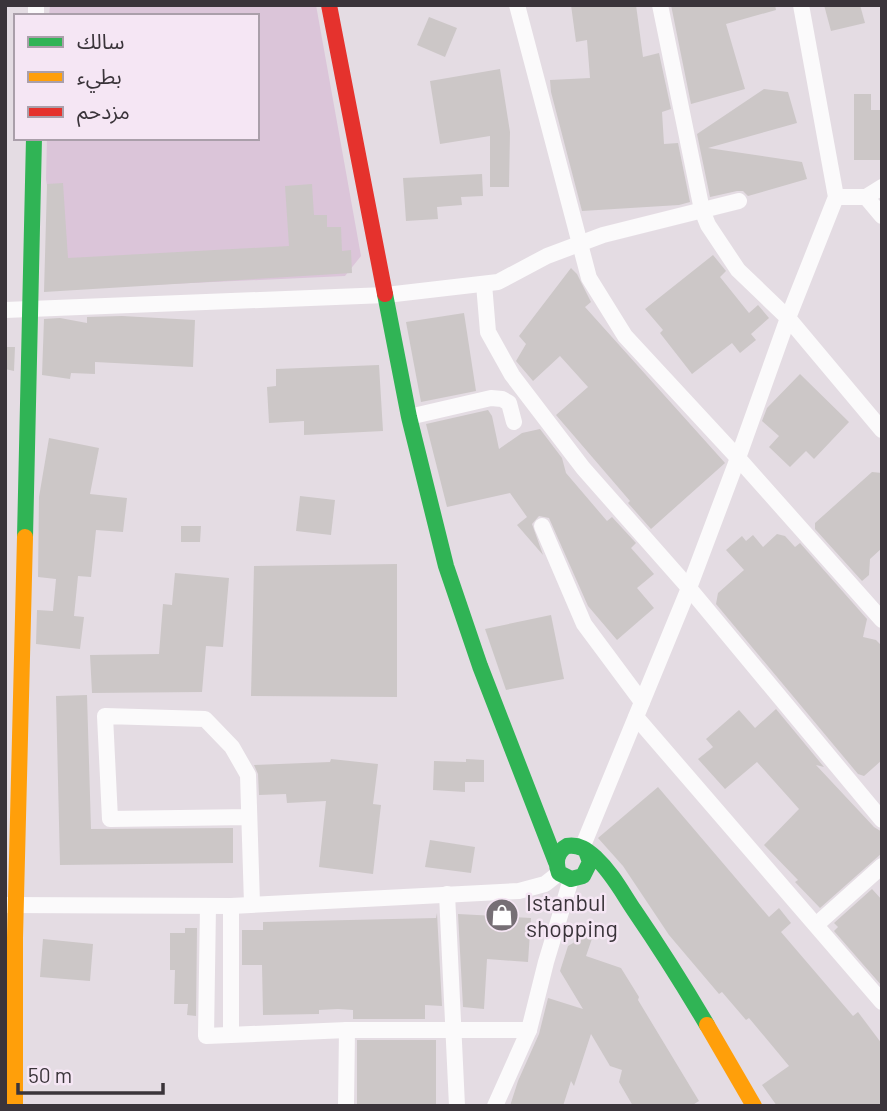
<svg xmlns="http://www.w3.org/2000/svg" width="887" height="1111" font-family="Barlow,'Noto Sans Arabic',sans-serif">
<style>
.grass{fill:#dbc5d9}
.building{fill:#ccc7c7}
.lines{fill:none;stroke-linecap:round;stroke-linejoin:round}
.street{stroke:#fbfafb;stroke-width:16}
.fast{stroke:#30b455;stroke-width:16}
.slow{stroke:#ff9f0a;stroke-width:16}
.jam{stroke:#e5322d;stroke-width:16}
.labels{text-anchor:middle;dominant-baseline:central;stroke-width:5;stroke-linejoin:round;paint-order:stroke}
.poi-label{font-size:23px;fill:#3a343a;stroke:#f5e6f4;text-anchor:start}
</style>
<rect width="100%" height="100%" fill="#e4dce3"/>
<path class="grass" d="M50 5H316L361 256 345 276 61 289 46 179 47 138H257V16H49Z"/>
<g class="building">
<path d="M571 5H636L643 57 659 53 671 109 662 112 664 144 678 143 690 202 679 205 582 211 551 92 550 80 590 78 587 40 576 42Z"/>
<path d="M671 5H775L776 10 726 24 745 89 691 104Z"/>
<path d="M824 5H860L865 23 831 31Z"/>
<path d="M429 17 457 28 445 57 417 45Z"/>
<path d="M500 69 510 132 509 187H490V136L440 144 430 81Z"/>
<path d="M764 89 788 92 797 123 708 148 802 162 807 179 748 196 743 191H737L710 197 697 134Z"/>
<path d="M854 94H871V110H882V160H854Z"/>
<path d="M482 174 483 196 461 197 462 205 437 207 438 219 406 221 403 178Z"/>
<path d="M63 183 68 258 289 246 285 186 312 184 314 215H327V227H341L342 251 351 250 352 273 44 292 47 184Z"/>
<path d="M713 255 726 271 720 277 749 313 758 305 769 318 751 334 756 340 740 353 732 343 692 374 660 333 663 330 645 309Z"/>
<path d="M571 268 577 274 591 302 585 307 725 463 651 529 628 503 630 501 556 415 588 387 560 356 533 381 516 361 526 344 519 336Z"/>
<path d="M464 313 476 391 421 402 406 322Z"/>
<path d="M122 316 195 320 193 367 95 362V374L71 373 70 379 42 375 44 319 60 318 87 323V317Z"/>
<path d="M5 347H15L14 371 5 369Z"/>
<path d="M379 365 383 431 304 435V421L269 423 267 387 276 386V369Z"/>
<path d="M800 374 849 422 814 459 806 451 790 467 769 447 779 436 762 421 767 408Z"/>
<path d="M488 410 492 416 499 449 522 433 540 429 562 458 566 473 607 521 612 517 636 543 631 548 654 574 637 588 654 608 617 640 588 606 549 518 539 516 532 524 543 555 517 525 527 517 510 493 447 507 426 424Z"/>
<path d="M49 438 99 448 90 494 127 498 123 532 96 530 91 577 78 576 74 616 84 617 80 649 36 644 37 610 53 611 56 579 38 577 39 497Z"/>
<path d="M872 472 882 473V548L870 559 869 575 862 581 815 529V523Z"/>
<path d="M300 496 335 500 331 535 296 531Z"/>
<path d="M181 526H201L200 542H181Z"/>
<path d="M777 534 785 536 795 547 800 543 867 619 863 637 876 640 882 646V760L864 776 858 774 716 604 718 593 744 570 726 550 742 536 746 541 753 535 763 547Z"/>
<path d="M397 564V697L251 696 254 566Z"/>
<path d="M175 573 229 578 223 647 206 646 202 692 92 693 90 655 159 654 163 604 172 605Z"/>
<path d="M551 615 564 679 506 690 485 629Z"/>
<path d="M87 695 91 829 233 828V863L60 865 56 696Z"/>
<path d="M776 709 824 767 816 765 874 827 882 832V853L820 908 795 882 798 880 764 845 799 809 757 762 725 789 698 759 713 747 706 739 739 710 755 728Z"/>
<path d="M331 759 378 764 373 804 381 805 373 874 319 867 326 801 287 803 286 794 259 795 258 774 254 765 330 762Z"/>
<path d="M466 759 484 760V782H465V792L433 790 434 761 466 762Z"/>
<path d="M658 787 769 917 779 908 791 923 781 932 853 1016 858 1012 882 1044V1106H777L762 1085 789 1066 749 1018 746 1020 722 992 719 994 669 935 623 866 598 838Z"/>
<path d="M430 840 475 847 471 873 425 867Z"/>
<path d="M872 889 882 900V986L834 931 838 927 834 923Z"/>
<path d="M437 913 442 1006 425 1005V1019H353V1010L338 1009 319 1010V1014L263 1015 262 965H242V930H263V922L436 918Z"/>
<path d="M458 914 531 918 528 962 487 959 484 1009 463 1007Z"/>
<path d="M185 928H197L196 1016 187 1015 188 1004H174L175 970H170V933H185Z"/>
<path d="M595 930 586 956 621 968 639 997 638 1000 699 1101 691 1106H633L619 1082 622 1070 610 1066 591 1034 574 1086 571 1081 563 1106H510L518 1081 539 1034 548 998 583 1009 560 971 568 946Z"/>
<path d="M43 939 93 944 90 981 40 977Z"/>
<rect x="357" y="1040" width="79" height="66"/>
</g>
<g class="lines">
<g class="street">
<path d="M517 5 589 278 625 336 738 458 882 620"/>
<path d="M660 5 702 210 708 225 738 270 788 318 882 430"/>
<path d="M36 16V5"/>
<path d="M836 197H866L882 216"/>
<path d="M866 197 882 187"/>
<path d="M484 284 488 332 512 375 583 468 689 588 882 820"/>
<path d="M5 310 386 295 498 282 547 256 603 235 739 201"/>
<path d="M409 417 491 398 502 399 509 403 514 422"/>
<path d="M542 526 584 624 642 702"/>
<path d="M636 717 882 1002"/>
<path d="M249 817 110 819 105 716 205 719 232 747 248 775 252 904"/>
<path d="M582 848 689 588 738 458 788 318 836 197 801 5"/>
<path d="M447 894 457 1106"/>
<path d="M7 905 231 906 519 891 545 884 559 873"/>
<path d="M208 906 206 1036 347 1030H529"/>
<path d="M231 906V1034"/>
<path d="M816 925 882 866"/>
<path d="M346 1106 347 1030"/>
<path d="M495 1106 529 1030 546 962 571 879"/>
</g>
<g class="fast">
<path d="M385 294 409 417 446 566 480 666 556 862"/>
<path d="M25 537 34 138"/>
<path d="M586 851 590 862 583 876 571 879 559 873C555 862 556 852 567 846 579 844 587 850 596 858 612 873 622 892 634 910 660 948 684 986 707 1025"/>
</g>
<g class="slow">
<path d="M707 1025 754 1106"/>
<path d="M15 1106V938L25 537"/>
</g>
<path class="jam" d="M329 5 385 294"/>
</g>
<defs>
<symbol id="shop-disc" viewBox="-11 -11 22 22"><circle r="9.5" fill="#766f75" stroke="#f5e6f4"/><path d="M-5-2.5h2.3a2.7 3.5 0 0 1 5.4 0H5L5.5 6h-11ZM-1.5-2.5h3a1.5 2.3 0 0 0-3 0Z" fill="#fff"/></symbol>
</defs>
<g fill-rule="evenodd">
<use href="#shop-disc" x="483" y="896" width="38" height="38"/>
</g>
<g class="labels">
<g class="poi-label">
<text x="526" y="902">Istanbul<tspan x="526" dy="26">shopping</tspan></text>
</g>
</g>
<rect width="887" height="1111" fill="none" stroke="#3a343a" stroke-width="14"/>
<rect x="14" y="14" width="245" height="126" fill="#f5e6f4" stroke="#aa9faa" stroke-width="2"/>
<rect x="28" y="37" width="35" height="10" fill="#30b455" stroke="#aa9faa" stroke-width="2"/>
<text x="77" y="49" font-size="21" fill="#3a343a">سالك</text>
<rect x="28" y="72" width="35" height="10" fill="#ff9f0a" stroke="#aa9faa" stroke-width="2"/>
<text x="77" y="84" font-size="21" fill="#3a343a">بطيء</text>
<rect x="28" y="107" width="35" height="10" fill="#e5322d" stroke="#aa9faa" stroke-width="2"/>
<text x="77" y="119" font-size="21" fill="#3a343a">مزدحم</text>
<path d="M18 1083v10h145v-10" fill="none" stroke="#3a343a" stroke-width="3.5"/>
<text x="28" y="1083" font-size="21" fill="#3a343a" stroke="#f5e6f4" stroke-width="5" paint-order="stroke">50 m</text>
</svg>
